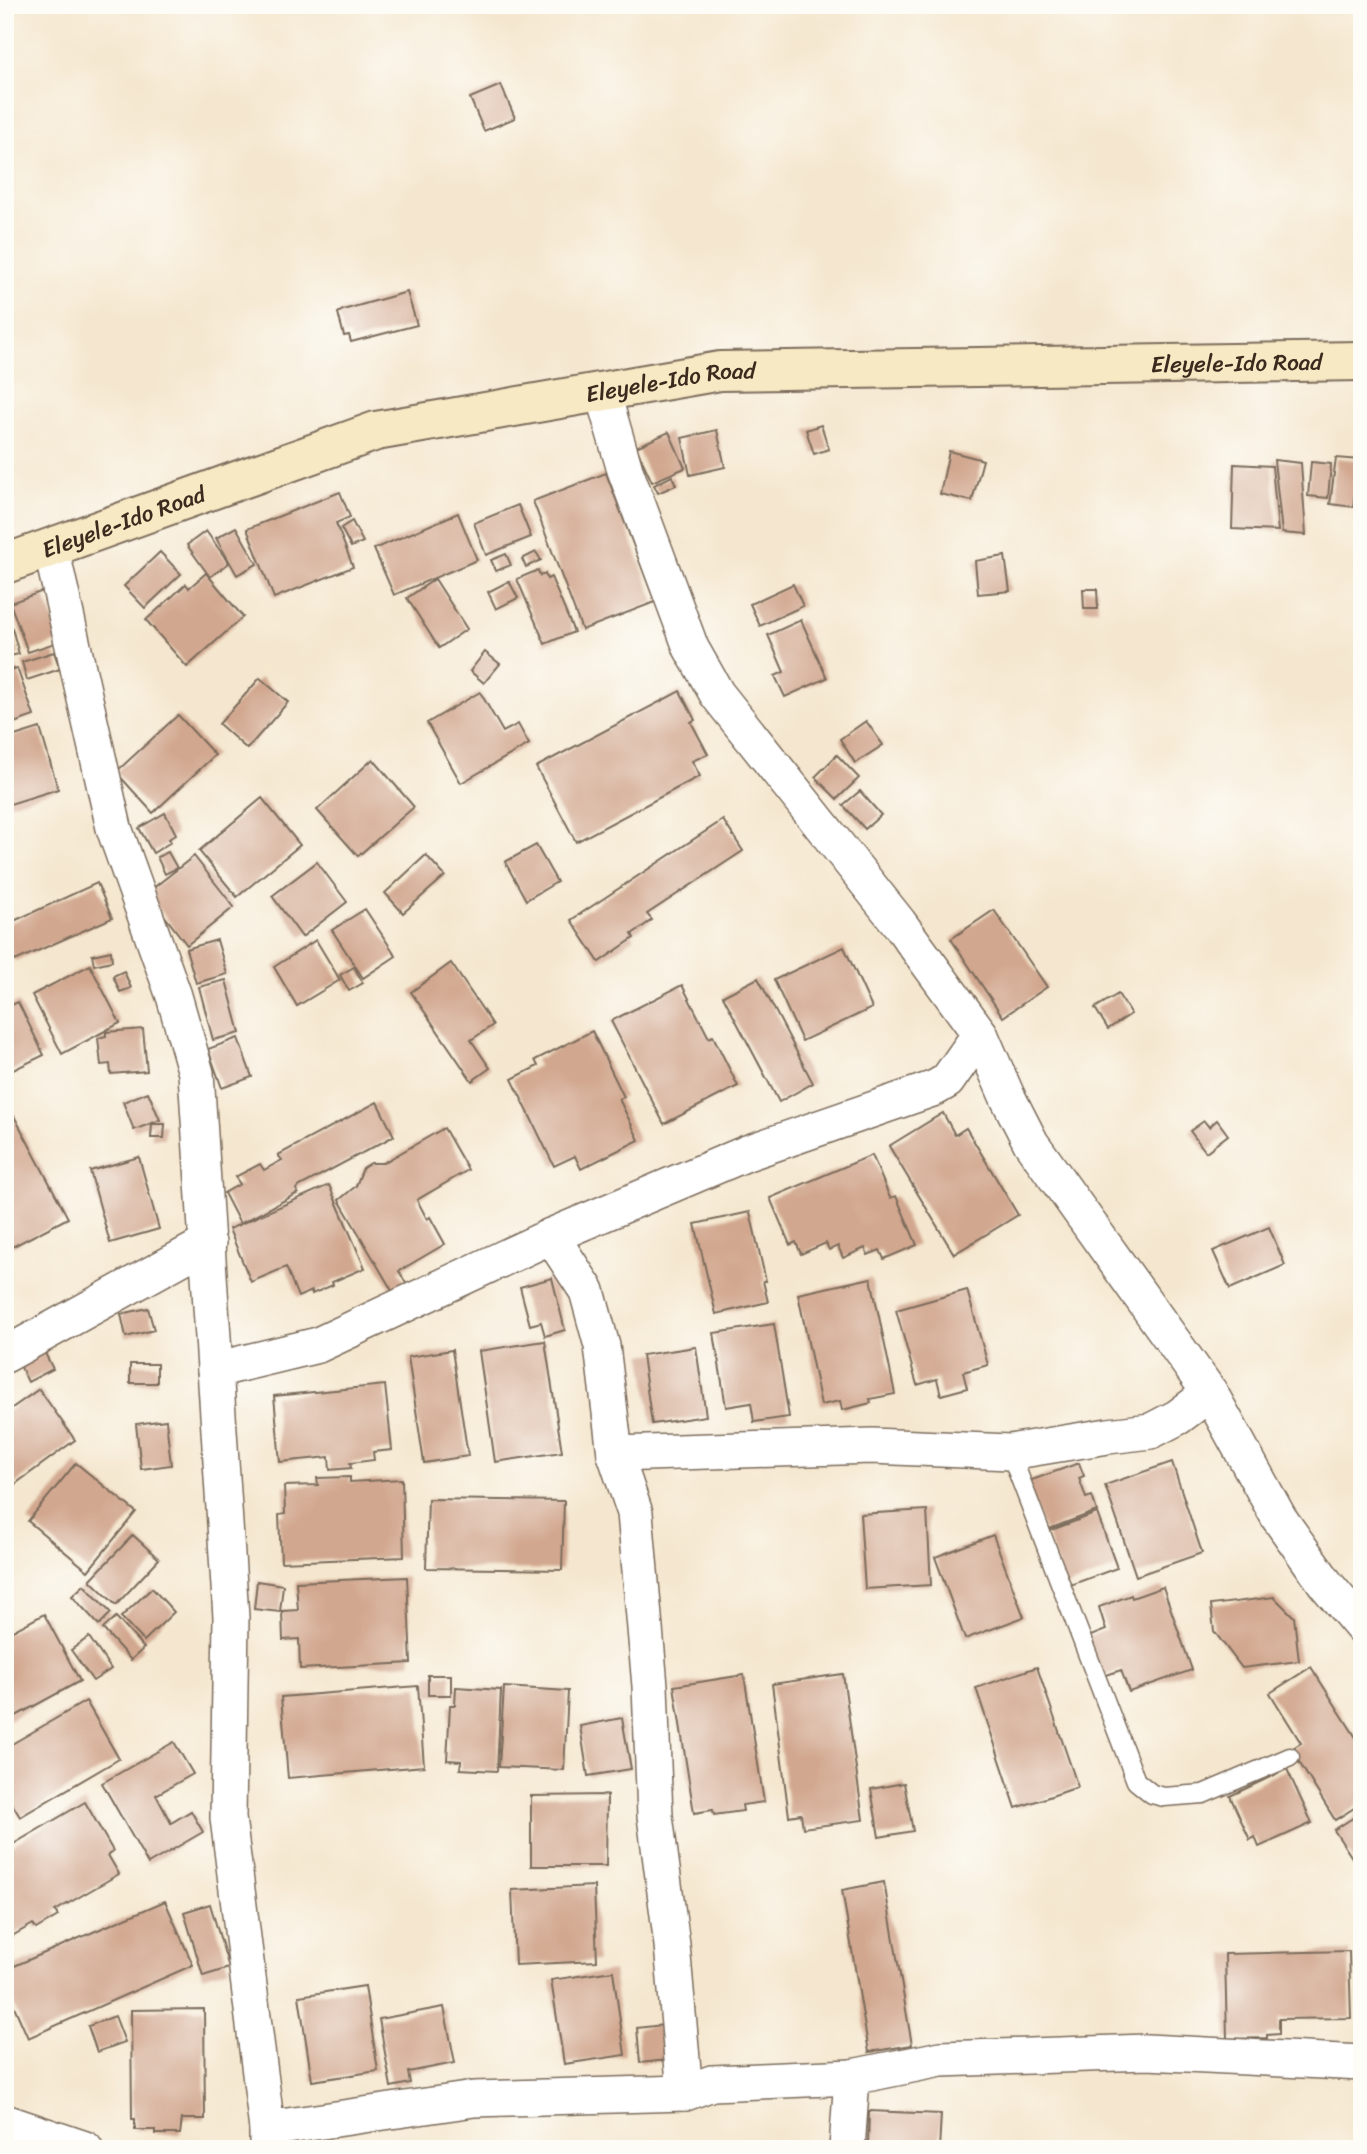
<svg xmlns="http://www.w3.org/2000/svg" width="1367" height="2154" font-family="Sriracha,sans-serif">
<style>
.building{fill:#d2a78f}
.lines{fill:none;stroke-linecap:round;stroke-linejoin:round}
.service-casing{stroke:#7c6c5c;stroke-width:21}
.minor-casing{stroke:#7c6c5c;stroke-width:38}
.secondary-casing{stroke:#7c6c5c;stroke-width:42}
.service{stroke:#fff;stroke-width:18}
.minor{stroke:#fff;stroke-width:35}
.secondary{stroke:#f7e9c3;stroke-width:38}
.labels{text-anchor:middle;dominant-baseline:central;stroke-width:5;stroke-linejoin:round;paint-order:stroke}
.street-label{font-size:23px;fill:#3b2a1e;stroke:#fdfcf7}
</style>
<rect width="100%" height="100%" fill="#fdfcf7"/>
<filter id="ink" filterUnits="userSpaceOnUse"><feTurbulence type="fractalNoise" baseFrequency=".0143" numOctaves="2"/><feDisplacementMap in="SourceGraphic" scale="14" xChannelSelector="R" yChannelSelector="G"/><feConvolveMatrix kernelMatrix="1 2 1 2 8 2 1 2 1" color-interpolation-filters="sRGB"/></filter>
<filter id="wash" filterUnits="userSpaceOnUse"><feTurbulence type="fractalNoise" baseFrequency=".00686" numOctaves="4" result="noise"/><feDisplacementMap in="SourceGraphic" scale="28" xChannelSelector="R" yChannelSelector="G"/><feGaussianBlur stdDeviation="1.57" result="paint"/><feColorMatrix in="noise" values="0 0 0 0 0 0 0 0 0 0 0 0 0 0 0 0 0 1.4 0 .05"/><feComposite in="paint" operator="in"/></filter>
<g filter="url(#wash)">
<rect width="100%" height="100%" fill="#f5e7cf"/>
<g id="blocks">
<g class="building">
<path d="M501 85 515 118 484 131 470 98Z"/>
<path d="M407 292 417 325 351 342 349 335 344 336 338 313 343 310Z"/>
<path d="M821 425 829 449 814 454 806 430Z"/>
<path d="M717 430 725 467 690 475 682 438Z"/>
<path d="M669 432 685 468 652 482 636 447Z"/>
<path d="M949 451 983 460 972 501 940 494Z"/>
<path d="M1336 458 1360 460 1353 507 1330 504Z"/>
<path d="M1274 460 1301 463 1306 535 1282 533Z"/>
<path d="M1311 462 1331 464 1328 498 1308 496Z"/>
<path d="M1234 464 1272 466 1278 531 1232 529Z"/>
<path d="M606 473 655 602 582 630 533 501Z"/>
<path d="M672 476 676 485 658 493 654 485Z"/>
<path d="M340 492 350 517 336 523 353 567 274 598 247 529Z"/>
<path d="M518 505 531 537 486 555 474 523Z"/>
<path d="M458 513 477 560 394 595 374 549Z"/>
<path d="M352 521 363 542 351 547 341 528Z"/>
<path d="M236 527 257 564 237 575 216 538Z"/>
<path d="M206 531 229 563 210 577 187 545Z"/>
<path d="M160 552 181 574 145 608 124 586Z"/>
<path d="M536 552 541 560 526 567 522 559Z"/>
<path d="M506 554 511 565 496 571 491 560Z"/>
<path d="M1005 556 1010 591 978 594 975 561Z"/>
<path d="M538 570 540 576 545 574 547 579 551 577 574 632 545 644 517 579Z"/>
<path d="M206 573 243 617 187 667 146 620 186 584 189 588Z"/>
<path d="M435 579 467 629 439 648 407 598Z"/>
<path d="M509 581 518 598 496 609 488 592Z"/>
<path d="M793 584 803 606 760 626 750 604Z"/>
<path d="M1083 589H1097L1098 609H1084Z"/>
<path d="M43 591 61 641 28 652 10 603Z"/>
<path d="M801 620 827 678 785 697 775 676 784 672 768 635Z"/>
<path d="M12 628 19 654 5 657V630Z"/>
<path d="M54 652 60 669 27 680 22 662Z"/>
<path d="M485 652 500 664 484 683 470 671Z"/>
<path d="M17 668 34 716 5 726V672Z"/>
<path d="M260 678 288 702 247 749 219 724Z"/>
<path d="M680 691 695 720 691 722 708 754 692 761 700 776 576 842 536 767Z"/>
<path d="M480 692 503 732 518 724 529 744 461 783 427 723Z"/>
<path d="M178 715 215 755 153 813 116 772Z"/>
<path d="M866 721 883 745 855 763 840 739Z"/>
<path d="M40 728 58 789 7 805 5 739Z"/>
<path d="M837 755 859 778 837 799 815 777Z"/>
<path d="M373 759 414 807 358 856 317 810Z"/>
<path d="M860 791 881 815 865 829 843 805Z"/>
<path d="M262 798 300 845 237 897 199 851Z"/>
<path d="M165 813 176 834 169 839 171 842 153 853 139 828Z"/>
<path d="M723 820 743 851 647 914 652 920 632 934 634 938 599 962 571 920Z"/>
<path d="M536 845 557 882 526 900 505 862Z"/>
<path d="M168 852 177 868 165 874 157 857Z"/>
<path d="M426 855 445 876 403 913 385 893Z"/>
<path d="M194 856 234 907 187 945 147 893Z"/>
<path d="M317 862 347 902 302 937 272 896Z"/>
<path d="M97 883 112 918 15 961 5 939V925Z"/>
<path d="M365 909 396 956 363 978 332 930Z"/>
<path d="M994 910 1047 987 1003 1017 951 939Z"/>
<path d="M217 940 227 974 196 983 186 949Z"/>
<path d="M316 940 340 980 297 1006 274 967Z"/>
<path d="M844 947 872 1008 802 1041 774 980Z"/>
<path d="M111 951 112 961 94 965 92 955Z"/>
<path d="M451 963 493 1025 471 1040 490 1068 472 1081 411 992Z"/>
<path d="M90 965 120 1023 62 1054 32 995Z"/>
<path d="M354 967 363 983 349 991 340 975Z"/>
<path d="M124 971 131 988 120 992 113 976Z"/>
<path d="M758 978 813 1083 779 1102 723 996Z"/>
<path d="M226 980 240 1033 213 1040 199 987Z"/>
<path d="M682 985 709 1038 713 1036 738 1086 664 1124 611 1021Z"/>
<path d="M1118 994 1131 1014 1108 1029 1095 1008Z"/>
<path d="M18 1002 44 1055 5 1074V1008Z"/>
<path d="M143 1029 147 1071 111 1074 110 1064 101 1065 98 1038 106 1036V1032Z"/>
<path d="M592 1031 624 1097 619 1099 639 1140 581 1169 575 1156 554 1166 512 1079 538 1066 535 1060Z"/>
<path d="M238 1038 252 1077 222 1088 208 1049Z"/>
<path d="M148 1092 160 1120 134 1130 123 1102Z"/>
<path d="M5 1099 68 1218 12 1247 5 1234Z"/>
<path d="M377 1102 394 1136 300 1186 296 1189 298 1193 240 1224 224 1193 240 1184 235 1177 260 1164 264 1170 282 1160 278 1155Z"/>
<path d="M943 1113 955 1135 966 1128 1018 1215 954 1254 889 1146Z"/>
<path d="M1217 1120 1228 1135 1206 1152 1190 1131 1204 1121 1209 1127Z"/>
<path d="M152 1124H165L164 1138H151Z"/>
<path d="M444 1128 468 1170 417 1200 427 1219 430 1217 445 1244 399 1271 408 1287 394 1294 339 1200 356 1186 363 1168 371 1163H383Z"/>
<path d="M872 1155 890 1198 896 1196 917 1245 884 1259 880 1250 868 1255 865 1248 843 1258 838 1246 829 1250 826 1243 801 1254 796 1242 790 1245 770 1198Z"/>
<path d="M139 1157 159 1229 110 1243 90 1171Z"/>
<path d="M329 1185 365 1268 332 1282 333 1285 312 1294V1291L298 1297 286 1267 251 1282 229 1229Z"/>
<path d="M750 1212 766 1281H763L768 1302 716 1314 695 1224Z"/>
<path d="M1269 1227 1285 1265 1230 1289 1213 1251Z"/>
<path d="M552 1278 565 1330 545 1336 541 1322 530 1325 520 1287Z"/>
<path d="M871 1278 895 1394 870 1399 871 1403 842 1410 840 1401 821 1405 798 1294Z"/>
<path d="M967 1290 988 1365 963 1372 967 1388 941 1395 937 1379 917 1385 896 1310Z"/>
<path d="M148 1308 154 1330 126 1337 121 1314Z"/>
<path d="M774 1324 789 1417 754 1422 751 1403 726 1407 714 1333Z"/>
<path d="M545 1341 562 1452 495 1462 479 1351Z"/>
<path d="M40 1343 53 1369 28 1382 15 1355Z"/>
<path d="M696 1347 706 1416 652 1424 642 1355Z"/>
<path d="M452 1350 468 1456 424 1463 408 1357Z"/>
<rect x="130" y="1364" width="27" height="19"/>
<path d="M385 1385 392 1450 373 1452 374 1460 350 1463 351 1468 330 1470 329 1457 280 1462 274 1396Z"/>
<path d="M39 1389 75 1440 7 1490 5 1413Z"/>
<path d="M166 1420 171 1465 141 1469 136 1424Z"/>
<path d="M1172 1462 1202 1553 1136 1576 1105 1485Z"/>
<path d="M76 1463 136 1512 88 1571 28 1521Z"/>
<path d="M1079 1463 1084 1476 1079 1478 1086 1498 1092 1496 1097 1511 1044 1531 1026 1482Z"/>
<path d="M350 1477V1482L402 1479 404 1557 281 1562 279 1515 285 1514 284 1486 318 1485 317 1478Z"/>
<path d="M428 1499 564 1501 562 1570 426 1568Z"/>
<path d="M927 1510 931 1585 865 1589 860 1514Z"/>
<path d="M1097 1513 1117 1568 1065 1587 1046 1532Z"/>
<path d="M133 1535 159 1559 116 1605 90 1580Z"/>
<path d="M993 1535 1024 1617 965 1639 935 1557Z"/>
<path d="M407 1577 411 1663 300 1669 299 1639 283 1640 282 1611 298 1610 296 1582Z"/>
<path d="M257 1581 283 1585 280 1612 254 1609Z"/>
<path d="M84 1585 111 1613 99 1625 72 1596Z"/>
<path d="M1163 1587 1192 1670 1129 1692 1121 1670 1101 1677 1088 1637 1106 1630 1099 1607 1131 1595 1132 1598Z"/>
<path d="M152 1588 174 1612 144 1641 121 1617Z"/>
<path d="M1274 1597 1294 1617 1299 1661 1242 1668 1214 1631 1211 1605Z"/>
<path d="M44 1614 80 1681 5 1722V1635Z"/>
<path d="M116 1617 144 1648 131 1660 103 1629Z"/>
<path d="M89 1637 111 1669 93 1681 71 1650Z"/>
<path d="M1037 1667 1078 1787 1016 1808 976 1688Z"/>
<path d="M1311 1667 1362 1747V1803L1335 1820 1291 1749 1301 1743 1270 1693Z"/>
<path d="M843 1674 863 1820 803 1828 801 1814 789 1816 772 1684Z"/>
<rect x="428" y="1675" width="23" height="20"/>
<path d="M744 1675 764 1802 742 1805 743 1811 714 1815 713 1810 694 1813 674 1686Z"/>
<path d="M418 1686 424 1766 288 1778 281 1697Z"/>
<path d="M456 1687 501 1690 497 1771 460 1769 461 1761 447 1760 450 1705H455Z"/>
<path d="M504 1687 568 1691 564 1770 499 1767Z"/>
<path d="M86 1701 119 1759 20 1817 5 1792V1748Z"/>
<path d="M622 1718 631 1769 588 1776 580 1726Z"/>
<path d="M174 1742 193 1774 156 1795 171 1823 191 1811 203 1832 148 1864 102 1783Z"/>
<path d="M1287 1769 1312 1823 1259 1847 1255 1837 1250 1840 1230 1796Z"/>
<path d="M904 1783 913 1831 879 1837 871 1789Z"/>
<path d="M607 1795 606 1866H531V1796Z"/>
<path d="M85 1802 113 1851 108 1855 119 1874 55 1911 58 1916 36 1929 33 1924 5 1940V1849Z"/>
<path d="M1362 1812V1873L1334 1830Z"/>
<path d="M884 1882 912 2045 869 2052 842 1890Z"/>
<path d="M594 1886 597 1961 515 1965 512 1890Z"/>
<path d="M165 1901 193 1965 28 2038 5 1986V1970Z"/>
<path d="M210 1904 229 1968 203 1976 184 1912Z"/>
<path d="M1349 1951 1351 2018 1279 2019V2034L1267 2035V2038L1227 2039 1225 1954Z"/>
<path d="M613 1971 625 2055 564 2064 551 1980Z"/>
<path d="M365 1986 378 2071 312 2081 299 1996Z"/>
<path d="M444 2007 455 2063 408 2072 410 2083 391 2087 379 2019Z"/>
<path d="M204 2009 205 2119H182L180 2134H155V2130H135V2119H132L131 2010Z"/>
<path d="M115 2016 125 2042 97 2052 88 2026Z"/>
<path d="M663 2025 667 2060 640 2063 637 2028Z"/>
<path d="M869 2111 941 2114 939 2149H868Z"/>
</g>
</g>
</g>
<g filter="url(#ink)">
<use href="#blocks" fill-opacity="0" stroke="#7c6c5c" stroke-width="2"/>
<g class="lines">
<defs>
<path id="service" d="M1010 1452 1136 1781 1152 1794 1164 1797 1203 1794 1290 1757"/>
<g id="minor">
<path d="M51 548 114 828 174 996 196 1073 231 1617 228 1818 267 2129V2149"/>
<path d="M551 1236 587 1291 602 1346 615 1454 635 1513 650 1686 655 1816 672 1945 685 2093"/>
<path d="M5 1355 208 1243"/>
<path d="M215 1370 318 1345 551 1236 747 1153 935 1088 947 1081 980 1034 899 923 717 694 691 648 625 470 602 391"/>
<path d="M1210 1393 1279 1518 1325 1583 1362 1627"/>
<path d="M615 1454 872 1446 1010 1452 1108 1436 1151 1431 1178 1417 1210 1393 1031 1143 1007 1096 980 1034"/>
<path d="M5 2122 85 2149"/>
<path d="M267 2129 474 2099 685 2093 712 2083 852 2077 941 2059 1147 2052 1362 2063"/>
<path d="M847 2149 852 2077"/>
</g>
<g id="secondary">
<path id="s1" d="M5 564 376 431 720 371 1362 361"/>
</g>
</defs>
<use href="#service" class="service-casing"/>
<use href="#minor" class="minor-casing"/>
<use href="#secondary" class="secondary-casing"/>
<use href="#service" class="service"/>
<use href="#minor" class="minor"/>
<use href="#secondary" class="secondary"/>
</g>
</g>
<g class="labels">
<g class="street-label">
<text stroke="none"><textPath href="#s1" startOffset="1260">Eleyele-Ido Road</textPath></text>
<text stroke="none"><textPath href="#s1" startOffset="693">Eleyele-Ido Road</textPath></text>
<text stroke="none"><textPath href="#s1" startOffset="126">Eleyele-Ido Road</textPath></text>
</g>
</g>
<rect width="1367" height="2154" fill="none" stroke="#fdfcf7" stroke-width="28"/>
</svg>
